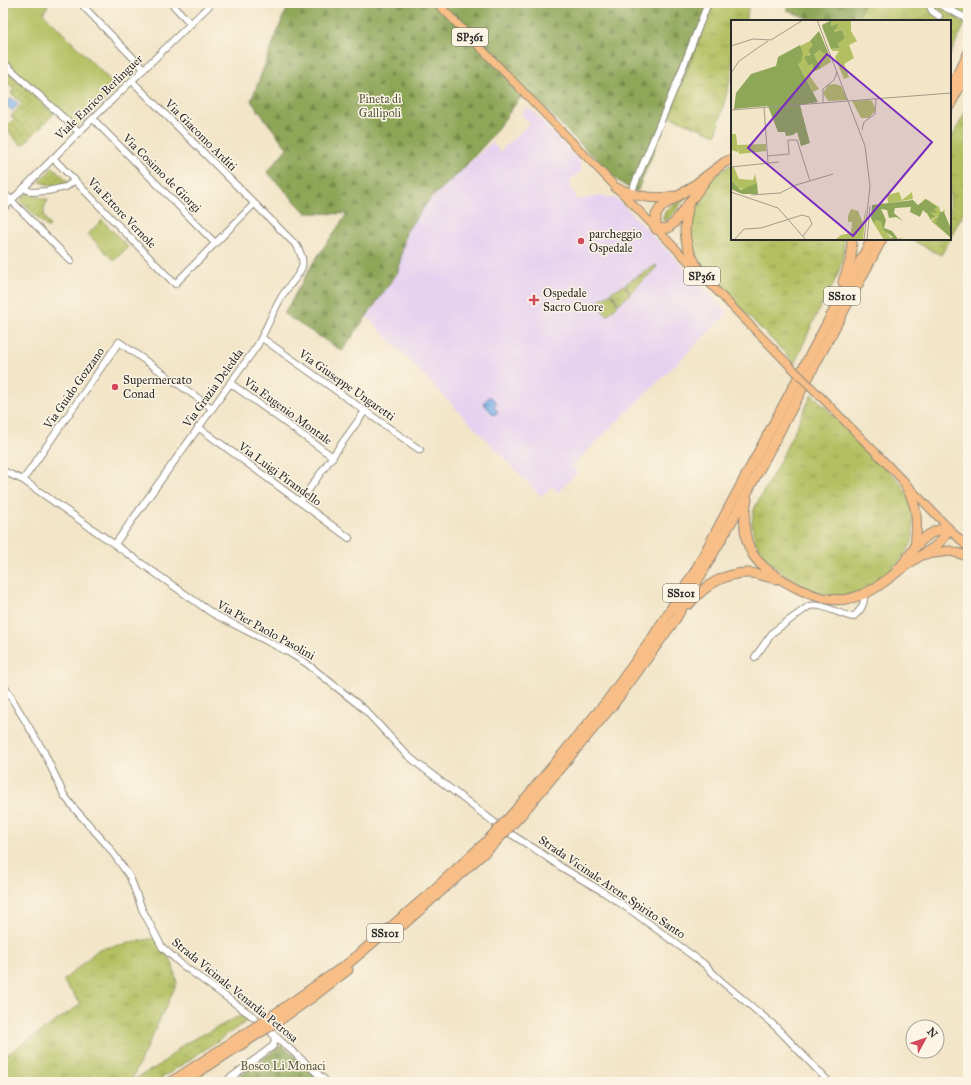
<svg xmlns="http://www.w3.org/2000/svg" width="971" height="1085" font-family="'IM FELL Great Primer',serif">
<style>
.built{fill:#e6d2f0}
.grass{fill:url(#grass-tufts);stroke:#6f7646}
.forest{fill:url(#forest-firs);stroke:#5c6842}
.park{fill:#b3c062;stroke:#6f7646}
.garden{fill:url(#garden-dots);stroke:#6f7646}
.water{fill:url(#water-ripples);stroke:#536d8a}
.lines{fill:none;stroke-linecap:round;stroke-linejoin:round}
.minor-casing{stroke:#8e887a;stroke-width:8}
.major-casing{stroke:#8e887a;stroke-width:9}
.highway-casing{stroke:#8e887a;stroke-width:11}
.minor{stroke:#fff;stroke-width:6}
.major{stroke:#f7be87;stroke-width:7}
.highway{stroke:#f7be87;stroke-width:9}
.major-bridge-casing{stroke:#8e887a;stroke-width:9;stroke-linecap:butt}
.highway-bridge-casing{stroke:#8e887a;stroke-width:11;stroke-linecap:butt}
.major-bridge{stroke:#f7be87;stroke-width:7}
.highway-bridge{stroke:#f7be87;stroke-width:9}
.poi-dot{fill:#d1495b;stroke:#fcf5e5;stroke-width:1.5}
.labels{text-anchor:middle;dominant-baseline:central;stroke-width:3;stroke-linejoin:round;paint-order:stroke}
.shield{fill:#fcf5e5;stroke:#6a6863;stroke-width:1}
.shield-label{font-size:11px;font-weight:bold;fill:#2b2b2b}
.street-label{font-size:12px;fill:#2b2b2b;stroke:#fcf5e5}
.park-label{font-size:12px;fill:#54583c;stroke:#fcf5e5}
.poi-label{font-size:12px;fill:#2b2b2b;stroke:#fcf5e5;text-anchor:start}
.inset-road{fill:none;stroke:#a29b89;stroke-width:1}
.view{fill:#7b2cbf;fill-opacity:0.15;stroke:#7b2cbf;stroke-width:2}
.inset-edge{fill:none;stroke:#2b2b2b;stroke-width:2}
</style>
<defs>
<pattern id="grass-tufts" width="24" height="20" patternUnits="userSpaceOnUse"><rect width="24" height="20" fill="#b3c062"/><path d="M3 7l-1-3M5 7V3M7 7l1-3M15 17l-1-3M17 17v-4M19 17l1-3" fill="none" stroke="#929c51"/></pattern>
<pattern id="forest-firs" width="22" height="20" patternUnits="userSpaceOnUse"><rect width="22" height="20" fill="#8ea658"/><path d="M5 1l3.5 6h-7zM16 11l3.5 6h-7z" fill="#748749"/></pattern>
<pattern id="garden-dots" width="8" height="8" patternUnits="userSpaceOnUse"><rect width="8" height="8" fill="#b3c062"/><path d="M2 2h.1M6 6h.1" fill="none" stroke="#929c51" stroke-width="1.8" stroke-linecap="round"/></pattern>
<pattern id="water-ripples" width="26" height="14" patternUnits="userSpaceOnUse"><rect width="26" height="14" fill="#7bafe9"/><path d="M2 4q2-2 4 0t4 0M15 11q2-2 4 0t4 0" fill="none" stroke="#658fbd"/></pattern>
</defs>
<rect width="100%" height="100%" fill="#fcf5e5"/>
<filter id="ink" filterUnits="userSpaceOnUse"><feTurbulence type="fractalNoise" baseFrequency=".025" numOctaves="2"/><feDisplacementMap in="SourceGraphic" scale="8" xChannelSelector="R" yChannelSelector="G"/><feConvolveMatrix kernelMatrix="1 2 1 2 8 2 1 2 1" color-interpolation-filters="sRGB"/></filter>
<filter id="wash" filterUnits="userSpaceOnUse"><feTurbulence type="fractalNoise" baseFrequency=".012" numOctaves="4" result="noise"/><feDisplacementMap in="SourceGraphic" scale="16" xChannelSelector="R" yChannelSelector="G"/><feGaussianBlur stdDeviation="0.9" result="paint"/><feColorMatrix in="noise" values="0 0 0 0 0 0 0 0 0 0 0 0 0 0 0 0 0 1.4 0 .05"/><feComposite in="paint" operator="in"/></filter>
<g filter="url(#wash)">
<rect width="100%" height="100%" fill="#f2e5c8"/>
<path class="built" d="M528 107 580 161 582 172H580L570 180 572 190 574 193 577 192V193L575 194 576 200 600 196 614 198 619 201 728 313 572 466 578 472 558 492 552 486 541 496 339 288 357 268 492 142 500 152 530 123 521 114Z"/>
<g class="grass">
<path d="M713 3H750L745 21H732V72L716 135 669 116Z"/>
<path d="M864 3H968V17L950 55V21H857Z"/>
<path d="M968 107V204L950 238V141Z"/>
<path d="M732 164V239H844C846 269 828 292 815 318 808 333 802 348 795 363L707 274 697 262 688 235 690 214 693 203 715 175Z"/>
<path d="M27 193 48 200C42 209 43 218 50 226L48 228 20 201Z"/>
<path d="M686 197 674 213 666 221 663 220C662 210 677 201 686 197Z"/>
<path d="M910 239H950L941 255Z"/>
<path d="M656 265 657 267 630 293 625 284Z"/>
<path d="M624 285 630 294 619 304 611 292Z"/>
<path d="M611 293 618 305 608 315 605 314 597 303 599 300Z"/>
<path d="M812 394C832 413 851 433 870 452 884 467 903 481 911 501 912 505 912 511 912 516 914 537 915 541 902 558 887 578 864 597 837 596 808 595 769 569 756 543 751 532 751 518 755 507L778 465Z"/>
<path d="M155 938 172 962 177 983 131 1081 160 1065 184 1044 240 1016 250 1019 156 1082H3V1054L5 1056 81 1004 63 981 99 949Z"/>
</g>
<g class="forest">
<path d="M291 3H713L689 66 637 192C615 182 608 171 593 155L590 154 539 102 521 97 487 142 459 173 430 199 406 232 398 272 342 351 284 314 313 263 347 214 306 213 267 172 287 148 251 101 283 17Z"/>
<path d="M790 3H864L857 21H814L787 10Z"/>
<path d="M282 1045 324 1082H270V1077H267V1082H231Z"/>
</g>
<g class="park">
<path d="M3 3H46L48 6 43 13 118 88 77 128 3 59Z"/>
<path d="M102 220 128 247 114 261 88 234Z"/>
</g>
<g class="garden">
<path d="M10 73 54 114 22 146 3 126V120L8 125 14 119 11 116 22 104 11 93 14 89 4 80Z"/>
<path d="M53 167 69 182C59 191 49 186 39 181Z"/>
</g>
<g class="water">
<path d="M11 98 19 104 12 111 6 105V103Z"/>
<path d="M490 396 497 403 494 406 498 412 494 415 483 403Z"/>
</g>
</g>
<g filter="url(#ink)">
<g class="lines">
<defs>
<g id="minor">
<path d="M171 3 191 24"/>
<path d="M928 3 932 11 939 16"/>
<path d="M936 3 968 19"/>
<path d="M84 7 144 69"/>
<path d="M3 62 79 132"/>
<path d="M93 119 215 243"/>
<path d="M53 158 175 284 254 204"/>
<path d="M24 188 29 191 32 192 47 191 66 187 75 180"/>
<path d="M3 192 71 261"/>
<path d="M631 193 678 80 708 3"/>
<path d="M3 209 79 132 212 3"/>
<path d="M262 338 420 450"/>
<path d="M230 383 333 457"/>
<path d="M198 427 349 538"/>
<path d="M3 471 23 480 212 613 288 652 306 663 364 709 406 754 418 764 503 829 538 851 561 867 605 893 636 914 704 964 720 980 776 1027 829 1082"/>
<path d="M23 480 119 342 212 408"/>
<path d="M300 502 365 411"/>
<path d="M115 544 257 346C266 330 272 313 281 298 287 287 298 278 302 267 304 259 300 252 297 246L132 81"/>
<path d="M755 657 773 632 809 606C824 603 839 615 853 617 860 611 865 605 864 595"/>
<path d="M3 684 44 752 64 795 73 807 108 846 130 877 142 909 162 947 181 964 255 1018 327 1082"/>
<path d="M225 1082 273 1046 275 1041 273 1034"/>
</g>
<g id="major">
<path d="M437 3 787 363"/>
<path d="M818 394 883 460 968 548"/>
</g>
<g id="highway">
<path d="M950 88 968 54"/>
<path d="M950 105 968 71"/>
<path d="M711 173 675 222 668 228 656 229V215L661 207 689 189 725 162 732 159"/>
<path d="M616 188C636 195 652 201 673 196"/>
<path d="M688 209C680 239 689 254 704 278"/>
<path d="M843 282 851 258 852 239"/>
<path d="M903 481C918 505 918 519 915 547"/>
<path d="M747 499C737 549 756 568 799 589 815 597 834 603 852 598 876 592 891 575 911 562 925 552 943 546 948 528 923 530 912 553 898 570"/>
<path d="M926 554 950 551 968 556"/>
<path d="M689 604C705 586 723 573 748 573 757 573 767 577 776 579"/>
<path d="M515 811 607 701 651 640 694 573 872 239"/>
<path d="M520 816 613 705 675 620 733 519 882 239"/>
<path d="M403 925 493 845"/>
<path d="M272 1016 350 962 427 896 489 839"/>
<path d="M277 1022 314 996 348 970"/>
<path d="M171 1082 249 1031"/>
<path d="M183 1082 253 1037"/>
</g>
</defs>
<use href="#minor" class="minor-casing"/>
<use href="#major" class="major-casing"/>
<use href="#highway" class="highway-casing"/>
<use href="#minor" class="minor"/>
<use href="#major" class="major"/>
<use href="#highway" class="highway"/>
<defs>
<path id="major-bridge" d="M787 363 818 394"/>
<g id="highway-bridge">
<path d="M489 839 515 811"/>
<path d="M493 845 520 816"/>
<path d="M249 1031 272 1016"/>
<path d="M253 1037 277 1022"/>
</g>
</defs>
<use href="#major-bridge" class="major-bridge-casing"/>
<use href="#highway-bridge" class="highway-bridge-casing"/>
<use href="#major-bridge" class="major-bridge"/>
<use href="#highway-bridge" class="highway-bridge"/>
</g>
</g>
<g class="poi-dot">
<circle cx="581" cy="241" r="4"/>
<path d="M532 294h4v4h4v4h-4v4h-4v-4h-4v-4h4z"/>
<circle cx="115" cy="387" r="4"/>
</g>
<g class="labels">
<g class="shield">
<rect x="452" y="28" width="36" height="18" rx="3"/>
<rect x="684" y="267" width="36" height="18" rx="3"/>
<rect x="824" y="287" width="36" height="18" rx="3"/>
<rect x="663" y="584" width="36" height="18" rx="3"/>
<rect x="367" y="924" width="36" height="18" rx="3"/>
</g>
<g class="shield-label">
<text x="470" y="37">SP361</text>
<text x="702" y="276">SP361</text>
<text x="842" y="296">SS101</text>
<text x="681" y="593">SS101</text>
<text x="385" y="933">SS101</text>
</g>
<g class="street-label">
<text transform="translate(99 97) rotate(-44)">Viale Enrico Berlinguer</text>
<text transform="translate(201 135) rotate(45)">Via Giacomo Arditi</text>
<text transform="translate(162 173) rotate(45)">Via Cosimo de Giorgi</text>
<text transform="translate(122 213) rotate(46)">Via Ettore Vernole</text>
<text transform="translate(347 385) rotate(35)">Via Giuseppe Ungaretti</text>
<text transform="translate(74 388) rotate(-55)">Via Guido Gozzano</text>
<text transform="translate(213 388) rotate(-54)">Via Grazia Deledda</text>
<text transform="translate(288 411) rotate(36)">Via Eugenio Montale</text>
<text transform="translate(280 474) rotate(36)">Via Luigi Pirandello</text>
<text transform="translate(266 630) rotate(29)">Via Pier Paolo Pasolini</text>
<text transform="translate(612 887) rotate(34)">Strada Vicinale Arene Spirito Santo</text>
<text transform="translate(235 990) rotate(39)">Strada Vicinale Venardia Petrosa</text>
</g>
<g class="park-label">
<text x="380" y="99">Pineta di<tspan x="380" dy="14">Gallipoli</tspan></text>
<text x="283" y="1066">Bosco Li Monaci</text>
</g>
<g class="poi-label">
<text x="589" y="234">parcheggio<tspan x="589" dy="14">Ospedale</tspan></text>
<text x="543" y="293">Ospedale<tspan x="543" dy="14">Sacro Cuore</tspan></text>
<text x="123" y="380">Supermercato<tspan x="123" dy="14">Conad</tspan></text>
</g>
</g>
<g transform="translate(731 20)">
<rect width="220" height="220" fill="#f2e5c8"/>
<path d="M101 0H120V11L126 21 118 25 123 38 113 44 118 57 113 59 104 37 108 31H102L100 29 109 28 107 24 114 18 111 10 104 12 103 9 108 5 100 6ZM79 21 83 25 75 40 78 46 82 42 83 47 78 55 88 69 82 72 67 44 69 26ZM88 30 97 32 100 42 90 48 83 35ZM104 64 110 66 117 80 97 81 92 73 97 65ZM137 80 141 81 145 90 138 98H130L121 81ZM3 147 8 159 22 160 24 154 26 163 14 170 8 168 0 160V148ZM168 172 171 180 181 172 182 179 157 183 156 175ZM195 179 208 187 210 193 214 189 213 193 220 209V218L200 201 209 195 200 200 193 190 192 180ZM135 187 132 220H104L110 215 120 213 121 202H117V196L120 189 127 191 132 203ZM145 200 150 202 153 210 162 220H153L143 204Z" fill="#b3c062"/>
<path d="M101 0 100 6 108 4 105 9H103L104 12 111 10 114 18 107 24 109 28 100 29 92 9 91 5ZM88 11 97 32 93 33 88 30 83 35 90 48 82 52V43L78 46 73 37 79 35 78 30 82 25 79 21ZM69 25 72 34 70 42 67 44 87 82 69 85 79 123 70 126 66 112 62 115 55 116 54 112H47L37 86 3 89 5 73 20 54 45 46 47 37ZM0 160 10 170 26 163 27 174H11L0 169ZM195 179 206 187 203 189 206 193 199 192 204 197H200V200L196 192 195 193 192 190 189 197 179 192 180 187 164 188 163 193 172 201 165 197 158 198 156 190 150 189 155 200 153 208 161 211 167 219 172 217 167 220 159 219 162 217 153 211 150 202 145 200 143 204 140 198 141 185 182 180 187 185ZM209 192H213L220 209V218L204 203 206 201V199L204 202 205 199 201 200 207 198Z" fill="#8ea658"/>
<path d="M1 114H5L7 132 0 130ZM35 124V131L8 134 6 125Z" fill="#b3c062"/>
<path class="inset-road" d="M86 0 134 126 139 166 133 220M0 26 22 19 40 20 72 0M0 53 8 41 37 21M92 83V69L103 60 106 52M33 87 37 143M0 90 220 73M131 110 133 102 144 94 145 79M36 136 58 134 57 120H66L79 161M0 147 48 142M0 172 47 188 75 220M20 175 49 173 65 165 102 154M3 220 13 209 30 208 71 195 78 197 81 204 72 216M136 220 139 186"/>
<path class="view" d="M96 34 201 122 122 216 17 128Z"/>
<rect width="220" height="220" class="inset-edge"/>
</g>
<rect width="971" height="1085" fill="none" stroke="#fcf5e5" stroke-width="16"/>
<g transform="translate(925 1039) rotate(50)"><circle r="19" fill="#fcf5e5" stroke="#a8a49b"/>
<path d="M0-3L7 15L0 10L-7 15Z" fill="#d1495b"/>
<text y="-6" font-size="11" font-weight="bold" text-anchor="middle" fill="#2b2b2b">N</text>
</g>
</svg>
